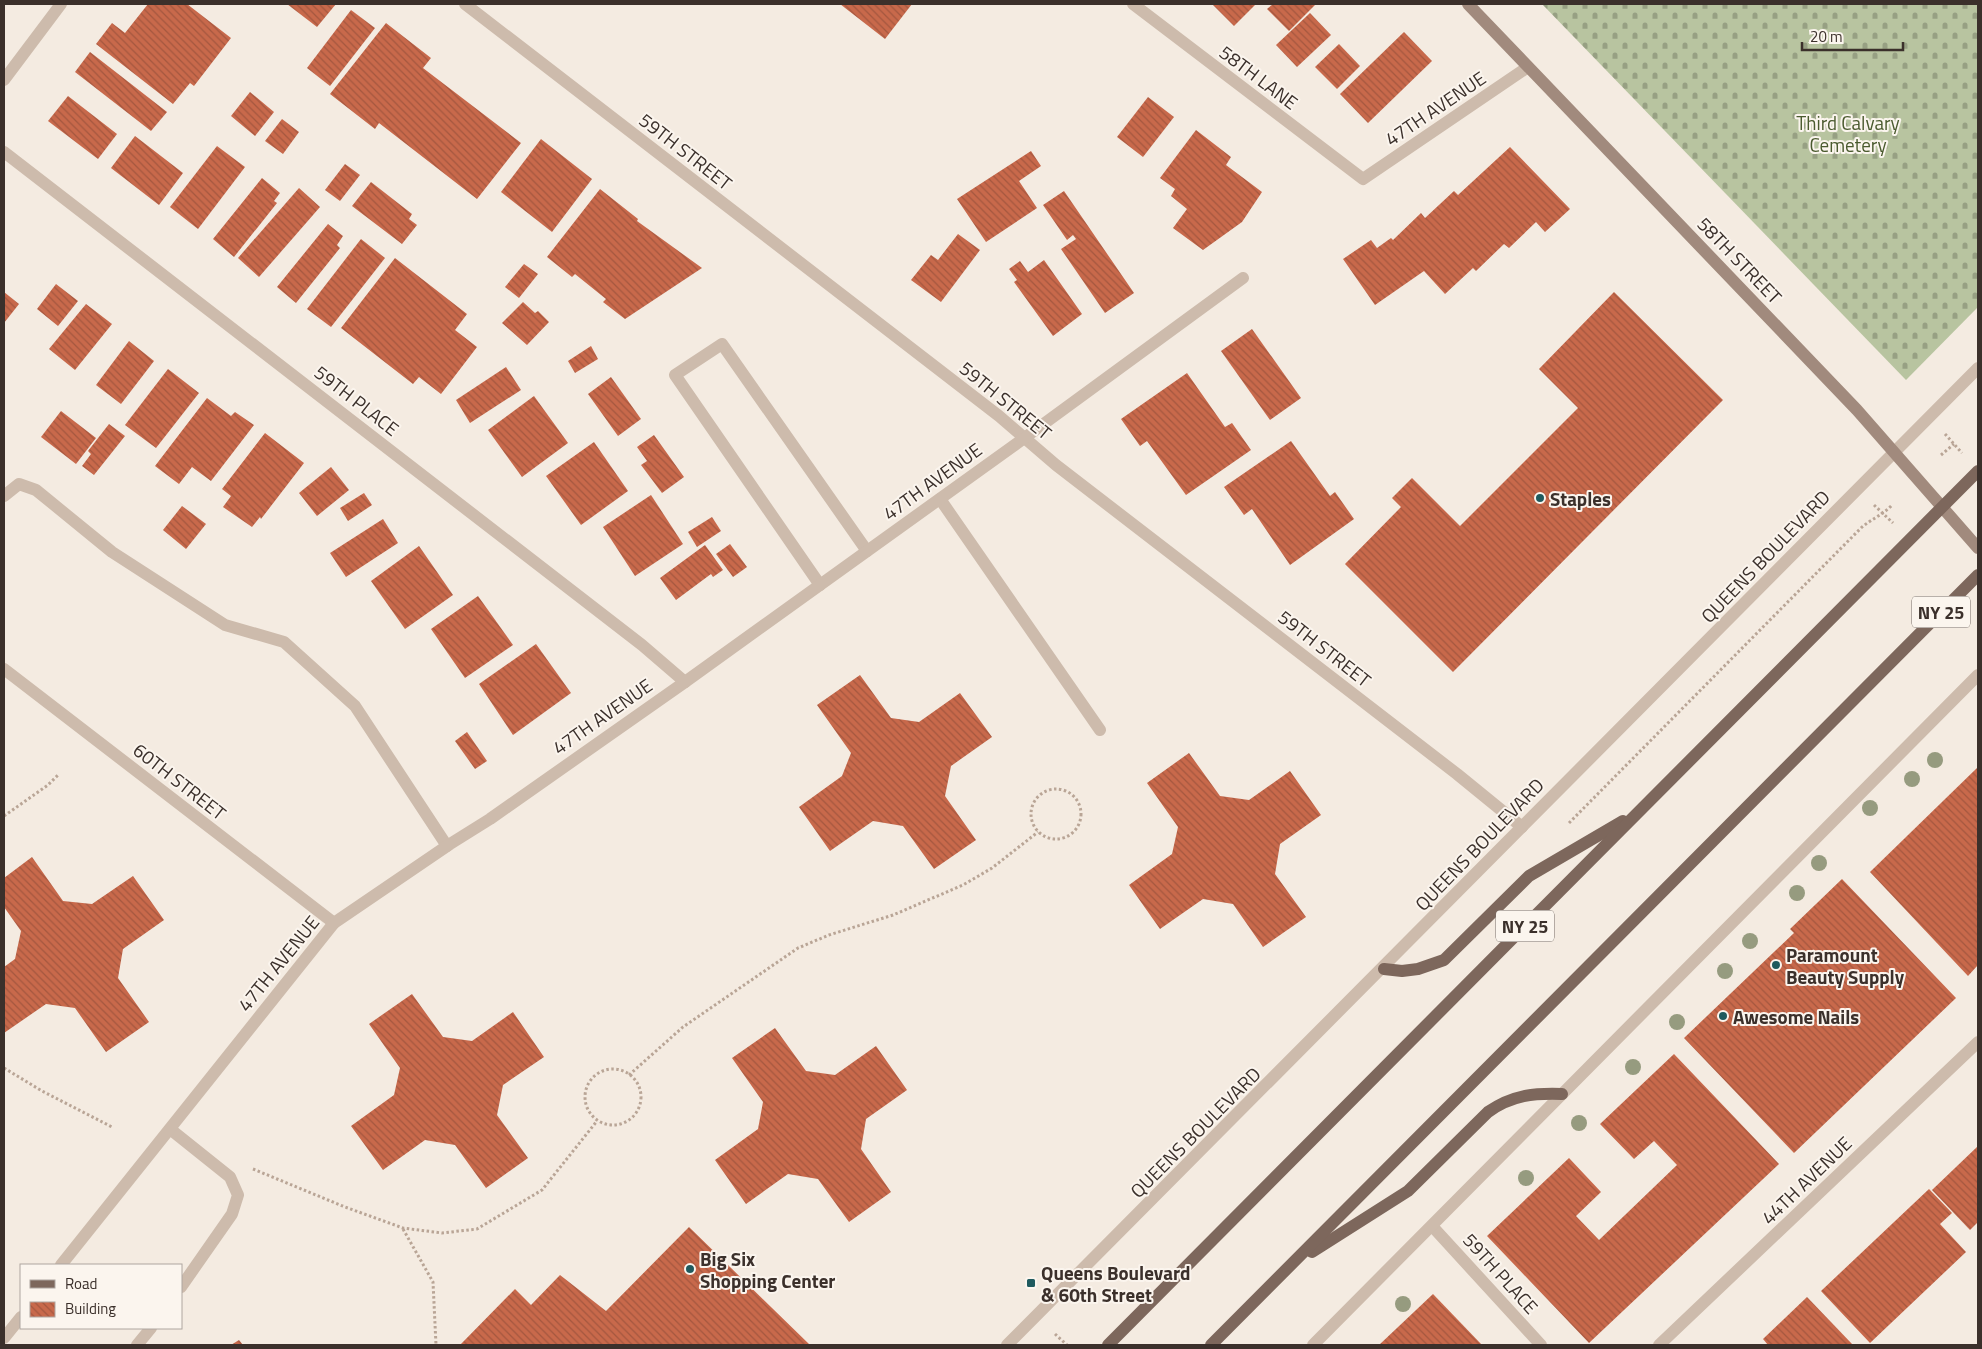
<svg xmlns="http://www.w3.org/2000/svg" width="1982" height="1349" font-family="'Titillium Web',sans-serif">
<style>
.cemetery{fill:url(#cemetery-stones)}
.building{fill:url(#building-back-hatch)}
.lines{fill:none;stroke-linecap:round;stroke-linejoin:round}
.path{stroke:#b9a596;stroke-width:3;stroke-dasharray:2.5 2.5;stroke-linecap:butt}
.service{stroke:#cdbbac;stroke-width:12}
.minor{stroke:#cdbbac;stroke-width:12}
.tertiary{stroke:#cdbbac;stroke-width:12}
.secondary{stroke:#a18a7d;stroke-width:12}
.primary{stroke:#7d675c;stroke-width:12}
.tree{fill:#969b7f}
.poi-dot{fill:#1f5a5e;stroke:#fbf5ee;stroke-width:2}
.labels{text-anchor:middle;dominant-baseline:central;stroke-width:4;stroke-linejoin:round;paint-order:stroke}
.shield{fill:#fbf5ee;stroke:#756b66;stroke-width:1}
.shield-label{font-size:18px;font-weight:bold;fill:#3b302b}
.street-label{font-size:19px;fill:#3b302b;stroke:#fbf5ee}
.park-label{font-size:19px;fill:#4a5a2e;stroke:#fbf5ee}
.poi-label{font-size:19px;font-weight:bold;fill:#3b302b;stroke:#fbf5ee;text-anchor:start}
</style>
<defs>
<pattern id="cemetery-stones" width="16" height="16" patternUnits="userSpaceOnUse" patternTransform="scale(1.25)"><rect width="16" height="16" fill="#b8c4a0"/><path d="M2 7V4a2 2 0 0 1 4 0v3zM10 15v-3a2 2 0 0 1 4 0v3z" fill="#97a083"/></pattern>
<pattern id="building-back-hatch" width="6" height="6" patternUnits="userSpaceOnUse" patternTransform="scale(1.25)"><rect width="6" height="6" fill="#c8694b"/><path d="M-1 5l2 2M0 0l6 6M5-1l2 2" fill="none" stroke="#a4573f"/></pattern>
</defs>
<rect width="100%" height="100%" fill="#f4ebe1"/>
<path class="cemetery" d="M1542 4H1978V307L1906 380Z"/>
<g class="building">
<path d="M148 4H187L231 38 194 86 190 83 173 104 96 44 112 23 125 33Z"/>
<path d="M287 4H336L317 27Z"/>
<path d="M840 4H912L885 39Z"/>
<path d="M1212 4H1254L1255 5 1234 26Z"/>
<path d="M1273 4H1316L1289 31 1267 9Z"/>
<path d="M351 10 375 28 330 86 307 68Z"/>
<path d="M1310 13 1331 35 1297 67 1276 45Z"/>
<path d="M386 23 431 58 423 68 521 143 477 199 379 123 375 129 330 94Z"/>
<path d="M1404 32 1432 61 1368 123 1340 94Z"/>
<path d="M1339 44 1360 66 1337 89 1315 67Z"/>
<path d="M90 52 167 112 151 131 75 72Z"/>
<path d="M250 92 274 112 255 136 231 116Z"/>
<path d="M68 96 117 134 98 159 48 121Z"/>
<path d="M1148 97 1174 117 1143 157 1117 137Z"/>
<path d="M282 119 299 132 283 154 265 141Z"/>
<path d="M1196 130 1231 157 1226 165 1262 192 1242 222 1203 250 1173 228 1187 209 1171 196 1175 189 1160 178Z"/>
<path d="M135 136 183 173 159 205 111 168Z"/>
<path d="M541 139 592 179 552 232 501 192Z"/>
<path d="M217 146 245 167 198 229 170 207Z"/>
<path d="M1510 147 1570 209 1545 232 1536 222 1509 248 1504 244 1476 271 1473 268 1445 294 1424 271 1375 305 1343 259 1371 240 1377 248 1391 238 1393 240 1421 213 1425 218 1454 191 1458 195Z"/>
<path d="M1031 151 1041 166 1019 181 1037 208 986 242 957 199Z"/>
<path d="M345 164 360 175 340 201 325 190Z"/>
<path d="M262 178 280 193 274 201 277 203 234 257 213 239Z"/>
<path d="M371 182 412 214 409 219 417 225 402 244 352 206Z"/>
<path d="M299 188 320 207 259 277 238 258Z"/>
<path d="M600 189 638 219 637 221 702 268 625 319 603 302 606 299 575 274 572 277 547 257Z"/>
<path d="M1064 191 1134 293 1105 313 1061 249 1076 239 1073 235 1067 240 1043 205Z"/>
<path d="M328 224 343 236 337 245 340 248 296 303 277 287Z"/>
<path d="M958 234 980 250 941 302 911 280 931 255 938 260Z"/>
<path d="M361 239 385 258 331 327 307 309Z"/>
<path d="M395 258 467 314 455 330 477 347 441 394 419 377 413 384 341 328Z"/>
<path d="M1044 260 1082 314 1053 336 1014 282 1017 280 1009 269 1020 261 1028 272Z"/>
<path d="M524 264 538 274 519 298 505 287Z"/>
<path d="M56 284 78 301 58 326 37 309Z"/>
<path d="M4 292 19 304 4 323Z"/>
<path d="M1614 292 1723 400 1453 672 1345 564 1401 507 1392 498 1412 478 1460 526 1578 408 1539 369Z"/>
<path d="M523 302 535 313 538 311 549 322 527 345 502 323Z"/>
<path d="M86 304 112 324 75 370 49 349Z"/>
<path d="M1252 329 1301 398 1270 420 1221 351Z"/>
<path d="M129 341 154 361 121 404 96 385Z"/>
<path d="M591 346 598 359 575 373 568 361Z"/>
<path d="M506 367 521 390 470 423 456 400Z"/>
<path d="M168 369 199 393 156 448 125 425Z"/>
<path d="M1187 373 1225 427 1232 423 1251 450 1186 495 1147 441 1140 446 1121 419Z"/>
<path d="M611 377 641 419 618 436 588 394Z"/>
<path d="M534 396 568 443 522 477 488 430Z"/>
<path d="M207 398 231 416 235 412 254 425 211 481 192 467 179 484 155 466Z"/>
<path d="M61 411 96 438 76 464 41 437Z"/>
<path d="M109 424 125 436 94 475 82 466 91 454 88 451Z"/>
<path d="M265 433 304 463 261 519 260 517 252 527 223 507 231 496 222 489Z"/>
<path d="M654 435 684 477 662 493 641 465 647 461 637 447Z"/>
<path d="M1291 441 1330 496 1335 492 1354 519 1290 565 1252 509 1244 515 1224 487Z"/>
<path d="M594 442 628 491 581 525 546 476Z"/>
<path d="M331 467 349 490 317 516 299 493Z"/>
<path d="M364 493 372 505 348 521 340 508Z"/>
<path d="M651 495 683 544 635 576 603 527Z"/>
<path d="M182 506 206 524 186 549 163 530Z"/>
<path d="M712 517 721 531 697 547 688 532Z"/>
<path d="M383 519 398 543 346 577 330 553Z"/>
<path d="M730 544 747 567 733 577 716 554Z"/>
<path d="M705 545 723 570 713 577 711 574 676 600 660 578Z"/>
<path d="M419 546 453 595 405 629 371 581Z"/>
<path d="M478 596 513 645 465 678 431 629Z"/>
<path d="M536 644 571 693 513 735 479 684Z"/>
<path d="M860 675 891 718 919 722 960 693 992 737 951 766 945 796 976 840 934 869 903 826 873 821 830 851 799 807 842 776 851 753 817 705Z"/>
<path d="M467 732 487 761 475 769 455 741Z"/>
<path d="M1189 753 1220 796 1249 800 1290 771 1321 815 1280 844 1275 874 1306 917 1263 947 1233 904 1203 899 1160 929 1129 885 1172 854 1178 827 1147 783Z"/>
<path d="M1978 767V965L1968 976 1870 872Z"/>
<path d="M32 857 63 901 92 904 133 876 164 920 123 949 118 978 149 1022 106 1052 75 1008 46 1004 4 1033V967L15 959 21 931 4 907V878Z"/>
<path d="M1842 879 1956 998 1794 1153 1684 1038 1794 933 1790 929Z"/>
<path d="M412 994 443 1037 472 1041 513 1012 544 1057 503 1085 497 1115 528 1158 486 1188 455 1145 425 1140 383 1170 351 1126 394 1095 400 1068 369 1024Z"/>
<path d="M775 1028 806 1071 835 1075 876 1046 907 1090 866 1119 861 1149 891 1192 849 1222 818 1179 788 1174 746 1204 715 1160 758 1129 763 1102 732 1058Z"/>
<path d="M1674 1054 1779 1164 1589 1343 1487 1236 1569 1158 1601 1192 1576 1216 1599 1240 1677 1165 1654 1141 1634 1159 1600 1124Z"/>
<path d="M1978 1146V1222L1970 1230 1932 1190Z"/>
<path d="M1929 1189 1952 1213 1940 1224 1966 1252 1870 1343 1821 1291Z"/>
<path d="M689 1227 810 1345H460L515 1289 531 1305 560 1275 606 1311Z"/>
<path d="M1433 1294 1482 1345H1379Z"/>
<path d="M1807 1297 1853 1345H1768L1763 1339Z"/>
<path d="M239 1340 243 1345H231Z"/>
</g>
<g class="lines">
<g class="path">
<path d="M1945 434 1962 453"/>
<path d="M1941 455 1954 444"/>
<path d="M1874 505 1893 523"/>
<circle cx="1056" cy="814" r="25"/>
<path d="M4 816 48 785 58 775"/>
<path d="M1569 823 1861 528C1871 519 1883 515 1892 505"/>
<path d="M4 1068 42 1091 112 1127"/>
<circle cx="613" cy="1097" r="28"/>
<path d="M629 1075 683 1027 798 948 829 935 893 915 963 885 992 868 1038 832"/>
<path d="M253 1169 345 1207 403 1228 442 1233 477 1229 542 1190 597 1121"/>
<path d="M403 1229 433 1282 436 1345"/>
<path d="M1055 1334 1067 1345"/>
</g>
<g class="service">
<path d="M4 496 19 484 36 490 112 552 225 625 284 642 355 706 447 846"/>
<path d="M940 499 1100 730"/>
<path d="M820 585 675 375 722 344 867 551"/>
<path d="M170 1129 230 1177 238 1195 232 1214 181 1287"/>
<path d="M137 1345 151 1328"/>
</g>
<g class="minor">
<path d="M465 4 999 416 1056 465 1457 774 1522 827"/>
<path d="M1133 4 1363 179 1528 67"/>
<path d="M4 80 61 4"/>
<path d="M4 152 642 645 685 682"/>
<path d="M4 669 334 923"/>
<path d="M1432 1226 1541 1345"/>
<path d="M61 1265 334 923 450 844 490 819 685 682 1023 439 1243 278"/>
<path d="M4 1338 21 1317"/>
<path d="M1659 1345 1978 1042"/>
</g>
<g class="tertiary">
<path d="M1007 1345 1978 368"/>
<path d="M1313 1345 1978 675"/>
</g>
<path class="secondary" d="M1468 4 1857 410 1978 548"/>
<g class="primary">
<path d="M1384 969 1402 971 1418 969 1444 960 1529 876 1623 821"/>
<path d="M1312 1252 1408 1191 1488 1112C1512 1095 1534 1093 1562 1094"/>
<path d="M1108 1345 1978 471"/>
<path d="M1211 1345 1978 575"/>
</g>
</g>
<g class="tree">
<circle cx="1935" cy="760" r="8"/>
<circle cx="1912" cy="779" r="8"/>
<circle cx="1870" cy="808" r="8"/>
<circle cx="1819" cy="863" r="8"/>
<circle cx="1797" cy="893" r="8"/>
<circle cx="1750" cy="941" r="8"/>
<circle cx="1725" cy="971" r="8"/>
<circle cx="1677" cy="1022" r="8"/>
<circle cx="1633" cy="1067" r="8"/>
<circle cx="1579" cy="1123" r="8"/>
<circle cx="1526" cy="1178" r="8"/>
<circle cx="1403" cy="1304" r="8"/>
</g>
<g class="poi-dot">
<circle cx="1540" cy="498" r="5"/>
<circle cx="1776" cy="965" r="5"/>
<circle cx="1723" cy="1016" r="5"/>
<circle cx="690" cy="1269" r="5"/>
<rect x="1026" y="1278" width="10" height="10" rx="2.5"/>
</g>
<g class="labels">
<g class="shield">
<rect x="1912" y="596.5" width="58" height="31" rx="4"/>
<rect x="1496" y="910.5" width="58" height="31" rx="4"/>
</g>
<g class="shield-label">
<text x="1941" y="612">NY 25</text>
<text x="1525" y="926">NY 25</text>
</g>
<g class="street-label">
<text transform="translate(1259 77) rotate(37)">58TH LANE</text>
<text transform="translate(1435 108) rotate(-34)">47TH AVENUE</text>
<text transform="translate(686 151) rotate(38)">59TH STREET</text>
<text transform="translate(1740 260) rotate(46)">58TH STREET</text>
<text transform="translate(357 400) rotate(38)">59TH PLACE</text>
<text transform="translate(1006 400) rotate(39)">59TH STREET</text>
<text transform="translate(932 481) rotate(-36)">47TH AVENUE</text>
<text transform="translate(1765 556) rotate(-46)">QUEENS BOULEVARD</text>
<text transform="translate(1325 648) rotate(38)">59TH STREET</text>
<text transform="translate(602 716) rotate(-35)">47TH AVENUE</text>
<text transform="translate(180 781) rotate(38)">60TH STREET</text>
<text transform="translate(1479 844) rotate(-46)">QUEENS BOULEVARD</text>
<text transform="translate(278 963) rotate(-51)">47TH AVENUE</text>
<text transform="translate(1195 1132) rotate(-45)">QUEENS BOULEVARD</text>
<text transform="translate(1806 1180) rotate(-44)">44TH AVENUE</text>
<text transform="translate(1501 1273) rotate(48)">59TH PLACE</text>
</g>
<g class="park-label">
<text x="1848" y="122">Third Calvary<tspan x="1848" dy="22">Cemetery</tspan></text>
</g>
<g class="poi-label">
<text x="1550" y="498">Staples</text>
<text x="1786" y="954">Paramount<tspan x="1786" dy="22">Beauty Supply</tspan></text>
<text x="1733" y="1016">Awesome Nails</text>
<text x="700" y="1258">Big Six<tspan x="700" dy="22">Shopping Center</tspan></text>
<text x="1041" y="1272">Queens Boulevard<tspan x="1041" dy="22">&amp; 60th Street</tspan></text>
</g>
</g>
<rect width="1982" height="1349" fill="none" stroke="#3b302b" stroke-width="10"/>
<rect x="20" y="1264" width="162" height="65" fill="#fbf5ee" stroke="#aea6a0"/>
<rect x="30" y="1280" width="25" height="8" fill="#7d675c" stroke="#aea6a0"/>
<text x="65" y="1289" font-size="15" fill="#3b302b">Road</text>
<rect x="30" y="1302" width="25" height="15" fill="url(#building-back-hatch)" stroke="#aea6a0"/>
<text x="65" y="1314" font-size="15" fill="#3b302b">Building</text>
<path d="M1802 42v8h101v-8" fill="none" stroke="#3b302b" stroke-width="2.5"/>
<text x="1810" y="42" font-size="15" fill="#3b302b" stroke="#fbf5ee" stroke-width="4" paint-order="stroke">20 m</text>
</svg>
